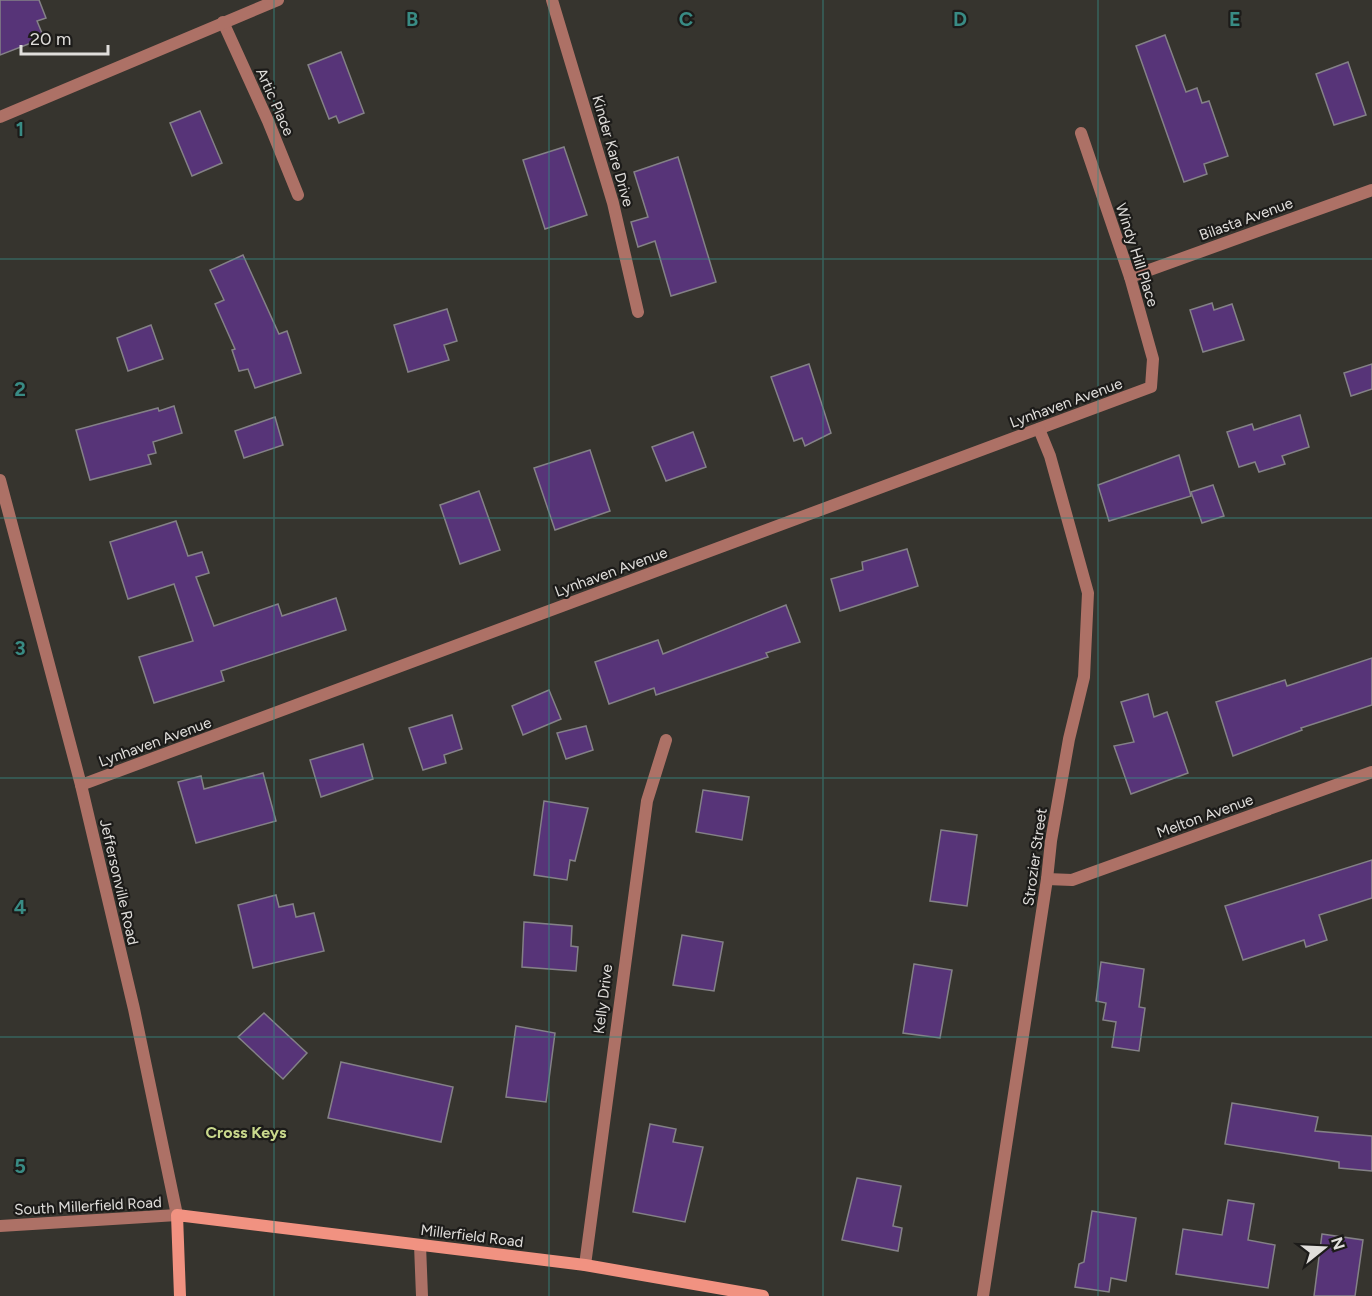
<svg xmlns="http://www.w3.org/2000/svg" width="1372" height="1296" font-family="Figtree,sans-serif">
<style>
.building{fill:#573478;stroke:#848187;stroke-width:1.5}
.lines{fill:none;stroke-linecap:round;stroke-linejoin:round}
.service{stroke:#ad7166;stroke-width:12}
.minor{stroke:#ad7166;stroke-width:12}
.tertiary{stroke:#ad7166;stroke-width:12}
.secondary{stroke:#f19281;stroke-width:12}
.grid{fill:none;stroke:#398b84;stroke-width:1.5;stroke-opacity:0.55}
.labels{text-anchor:middle;dominant-baseline:central;stroke-width:4.5;stroke-linejoin:round;paint-order:stroke}
.street-label{font-size:15px;fill:#e0dedb;stroke:#1c1b19}
.neighbourhood-label{font-size:16px;font-weight:bold;fill:#c9d88c;stroke:#1c1b19}
.grid-label{font-size:20px;text-anchor:middle;font-weight:bold;fill:#398b84;stroke:#1c1b19;stroke-width:4.5;stroke-linejoin:round;paint-order:stroke}
</style>
<rect width="100%" height="100%" fill="#36342e"/>
<g class="building">
<path d="M0 0H39L46 18 37 21 44 38 0 55Z"/>
<path d="M1165 35 1186 92 1197 88 1202 103 1209 101 1228 156 1204 164 1207 174 1184 182 1136 46Z"/>
<path d="M341 52 364 113 339 123 336 116 329 119 308 65Z"/>
<path d="M1348 62 1366 115 1334 125 1316 74Z"/>
<path d="M200 111 222 163 192 176 170 123Z"/>
<path d="M564 147 587 215 545 229 523 160Z"/>
<path d="M678 157 716 282 671 296 655 241 638 247 631 222 648 217 634 172Z"/>
<path d="M243 255 279 334 287 331 301 373 255 388 248 369 239 371 232 350 235 349 215 304 224 300 210 270Z"/>
<path d="M1212 303 1214 310 1232 304 1244 340 1203 352 1190 310Z"/>
<path d="M447 309 457 341 444 345 449 360 408 372 394 325Z"/>
<path d="M151 325 163 359 128 371 117 338Z"/>
<path d="M809 364 831 433 805 446 802 438 794 441 771 377Z"/>
<path d="M1372 364V389L1351 396 1344 373Z"/>
<path d="M174 406 182 433 153 442 156 453 148 455 151 464 90 480 76 430 158 408 159 411Z"/>
<path d="M1300 415 1309 447 1282 456 1285 464 1259 472 1255 462 1239 467 1227 432 1252 424 1254 430Z"/>
<path d="M275 417 283 445 244 458 235 431Z"/>
<path d="M693 432 706 467 666 481 652 447Z"/>
<path d="M590 450 610 511 555 530 534 468Z"/>
<path d="M1179 455 1191 496 1109 521 1098 485Z"/>
<path d="M1213 485 1224 516 1202 523 1191 492Z"/>
<path d="M479 491 500 550 460 564 440 505Z"/>
<path d="M176 521 188 556 202 552 209 573 196 577 214 626 278 604 282 616 336 598 346 630 221 671 224 681 154 703 139 657 193 641 174 584 128 599 110 542Z"/>
<path d="M907 549 918 586 840 611 831 579 863 570 862 562Z"/>
<path d="M786 605 800 642 766 653 768 657 656 695 654 688 609 704 595 662 658 640 663 654Z"/>
<path d="M1372 658V705L1301 728 1302 730 1233 756 1216 702 1285 680 1287 686Z"/>
<path d="M549 690 561 719 523 735 512 706Z"/>
<path d="M1148 694 1154 717 1167 712 1188 773 1131 794 1114 746 1134 742 1121 702Z"/>
<path d="M452 715 462 749 444 755 446 763 423 770 409 728Z"/>
<path d="M586 726 593 750 566 759 557 733Z"/>
<path d="M363 744 373 779 321 797 310 760Z"/>
<path d="M263 773 276 821 196 843 178 782 201 776 204 789Z"/>
<path d="M703 790 749 797 742 840 696 832Z"/>
<path d="M544 801 588 808 575 861 570 860 567 880 534 875Z"/>
<path d="M941 830 977 835 967 906 930 901Z"/>
<path d="M1372 860V898L1319 915 1327 940 1306 947 1304 940 1243 960 1225 906Z"/>
<path d="M276 895 279 907 293 904 296 917 314 913 324 951 253 968 238 905Z"/>
<path d="M524 922 572 926 571 946 578 947 576 971 522 967Z"/>
<path d="M682 935 723 942 714 991 673 985Z"/>
<path d="M1101 962 1144 969 1139 1007 1145 1008 1139 1051 1112 1047 1116 1022 1103 1020 1106 1003 1096 1001Z"/>
<path d="M914 964 952 970 940 1038 903 1033Z"/>
<path d="M264 1013 307 1053 283 1079 238 1037Z"/>
<path d="M516 1026 555 1033 546 1102 506 1097Z"/>
<path d="M341 1062 453 1087 441 1142 328 1118Z"/>
<path d="M1232 1103 1318 1117 1315 1131 1372 1136V1171L1339 1168V1162L1225 1144Z"/>
<path d="M650 1124 676 1129 673 1142 703 1147 685 1222 633 1212Z"/>
<path d="M857 1178 901 1186 893 1226 902 1228 898 1251 842 1240Z"/>
<path d="M1228 1200 1254 1204 1248 1240 1275 1245 1268 1288 1176 1274 1183 1229 1222 1235Z"/>
<path d="M1092 1211 1136 1218 1126 1281 1111 1278 1109 1292 1075 1287 1079 1264 1084 1262Z"/>
<path d="M1322 1234 1363 1240 1355 1296H1314Z"/>
</g>
<g class="lines">
<path class="service" d="M420 1245 422 1296"/>
<g class="minor">
<path d="M552 0 613 203 638 312"/>
<path d="M223 22 268 121 298 195"/>
<path d="M0 117 278 0"/>
<path d="M1130 277 1372 190"/>
<path d="M81 785 1151 387 1153 359 1130 277 1081 133"/>
<path d="M1047 879 1072 880 1372 772"/>
<path d="M0 1226 177 1215"/>
<path d="M585 1265 647 801 666 740"/>
<path d="M983 1296 1047 879 1051 841 1069 739 1084 677 1088 593 1050 456 1039 429"/>
</g>
<path class="tertiary" d="M0 480 81 785 134 1009 177 1215"/>
<path class="secondary" d="M180 1296 177 1215 585 1265 763 1296"/>
</g>
<path class="grid" d="M274 0V1296M549 0V1296M823 0V1296M1098 0V1296M0 259H1372M0 518H1372M0 778H1372M0 1037H1372"/>
<g class="labels">
<g class="street-label">
<text transform="translate(275 102) rotate(66)">Artic Place</text>
<text transform="translate(613 151) rotate(74)">Kinder Kare Drive</text>
<text transform="translate(1246 219) rotate(-20)">Bilasta Avenue</text>
<text transform="translate(1137 255) rotate(72)">Windy Hill Place</text>
<text transform="translate(1066 403) rotate(-20)">Lynhaven Avenue</text>
<text transform="translate(611 572) rotate(-20)">Lynhaven Avenue</text>
<text transform="translate(155 742) rotate(-20)">Lynhaven Avenue</text>
<text transform="translate(1205 816) rotate(-20)">Melton Avenue</text>
<text transform="translate(1035 857) rotate(-82)">Strozier Street</text>
<text transform="translate(119 882) rotate(77)">Jeffersonville Road</text>
<text transform="translate(603 999) rotate(-83)">Kelly Drive</text>
<text transform="translate(88 1206) rotate(-3)">South Millerfield Road</text>
<text transform="translate(472 1236) rotate(7)">Millerfield Road</text>
</g>
<g class="neighbourhood-label">
<text x="246" y="1132">Cross Keys</text>
</g>
</g>
<g class="grid-label">
<text x="412" y="26">B</text>
<text x="686" y="26">C</text>
<text x="960" y="26">D</text>
<text x="1235" y="26">E</text>
<text x="20" y="136">1</text>
<text x="20" y="396">2</text>
<text x="20" y="655">3</text>
<text x="20" y="914">4</text>
<text x="20" y="1173">5</text>
</g>
<g transform="translate(1324 1248) rotate(72)" stroke="#1c1b19" stroke-width="4.5" paint-order="stroke">
<path d="M0-4.5L10 22L0 15L-10 22Z" fill="#e0dedb"/>
<text y="-9" font-size="16" font-weight="bold" text-anchor="middle" fill="#e0dedb">N</text>
</g>
<path d="M21 45v9h87v-9" fill="none" stroke="#e0dedb" stroke-width="3"/>
<text x="30" y="45" font-size="18" fill="#e0dedb" stroke="#1c1b19" stroke-width="4.5" paint-order="stroke">20 m</text>
</svg>
